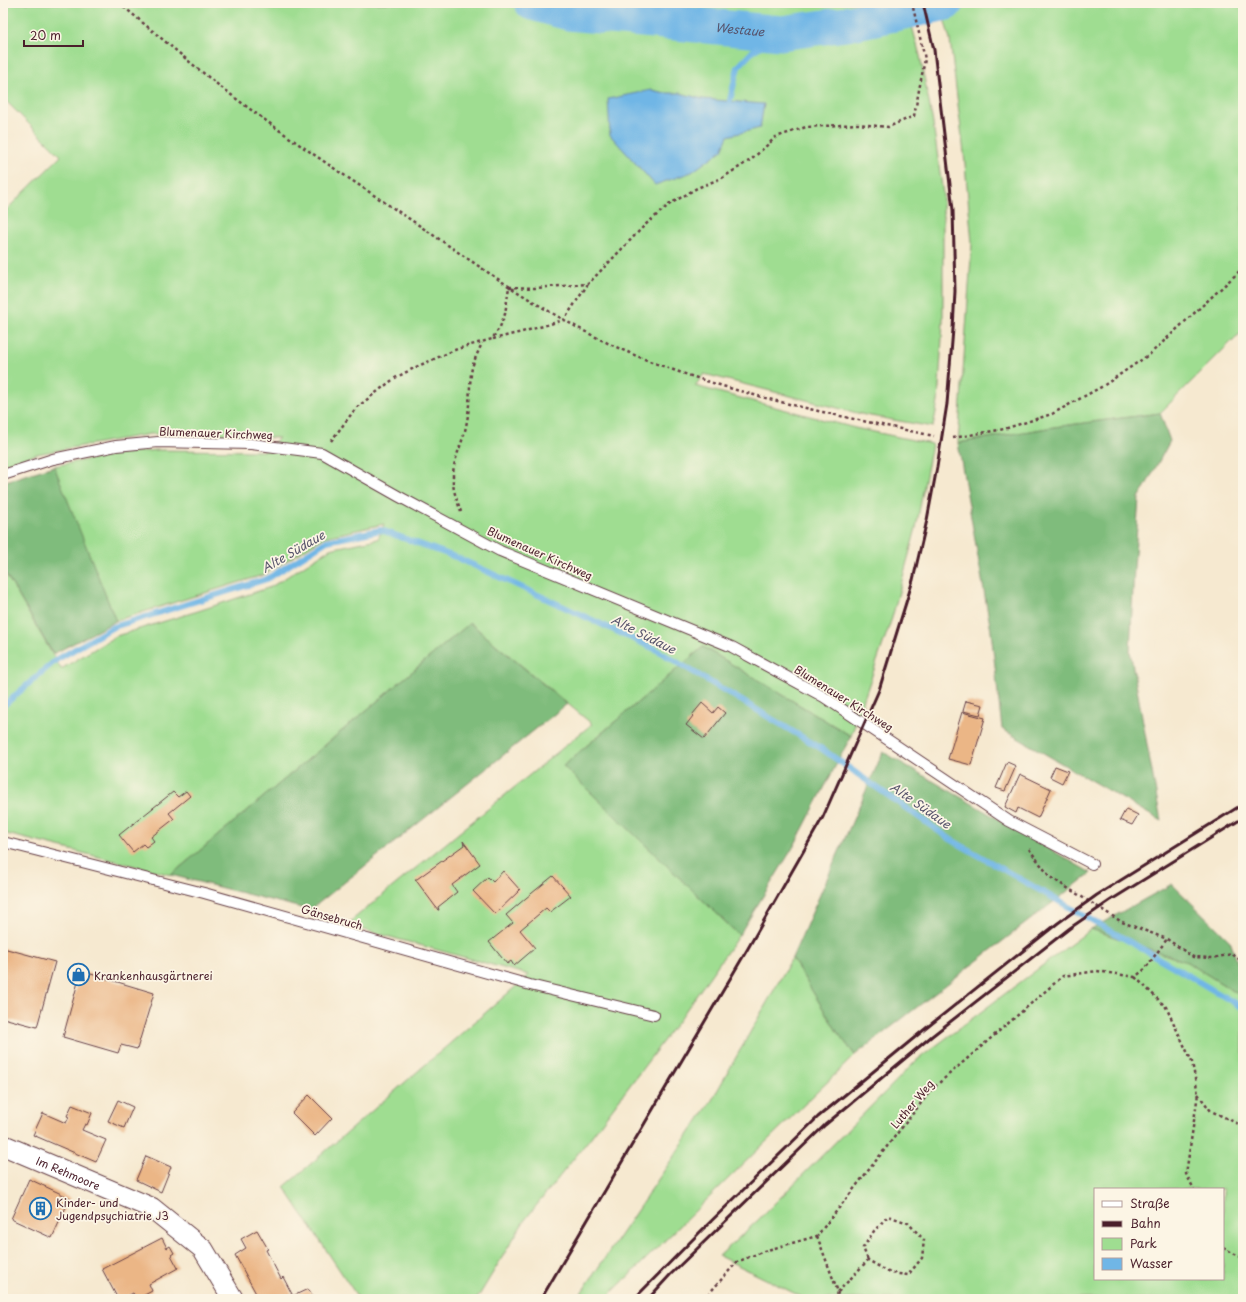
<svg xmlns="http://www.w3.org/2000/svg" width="1246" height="1302" font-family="'Playpen Sans',sans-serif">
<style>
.green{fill:#9fdd91;stroke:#747e5e;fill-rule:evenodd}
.forest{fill:#7fbc7b;stroke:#646e53}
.water{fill:#70b6e6;stroke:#5d6a88}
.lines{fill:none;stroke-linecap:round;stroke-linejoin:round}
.stream{stroke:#70b6e6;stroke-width:6}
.river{stroke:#70b6e6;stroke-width:35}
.building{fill:#ebb686}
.service-casing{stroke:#643d44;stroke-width:12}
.minor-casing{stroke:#643d44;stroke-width:22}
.path{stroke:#643d44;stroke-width:2.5;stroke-dasharray:3 3;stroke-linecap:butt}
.service{stroke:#fff;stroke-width:10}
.minor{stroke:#fff;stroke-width:20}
.rail{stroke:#4a1f2b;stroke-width:3}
.labels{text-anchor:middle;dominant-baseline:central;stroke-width:3.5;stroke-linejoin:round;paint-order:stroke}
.street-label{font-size:11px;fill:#4a1f2b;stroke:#fcf5e5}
.poi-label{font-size:11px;fill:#4a1f2b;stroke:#fcf5e5;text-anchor:start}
.water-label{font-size:12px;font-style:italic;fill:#57546c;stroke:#fcf5e5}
</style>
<rect width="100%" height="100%" fill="#fcf5e5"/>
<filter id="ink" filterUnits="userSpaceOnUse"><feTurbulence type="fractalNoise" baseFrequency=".025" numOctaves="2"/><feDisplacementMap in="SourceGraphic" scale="8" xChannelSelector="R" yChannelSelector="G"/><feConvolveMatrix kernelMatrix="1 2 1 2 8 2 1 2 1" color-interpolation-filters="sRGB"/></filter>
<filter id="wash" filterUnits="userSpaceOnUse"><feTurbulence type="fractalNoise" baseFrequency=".012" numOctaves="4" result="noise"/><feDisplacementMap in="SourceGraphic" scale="16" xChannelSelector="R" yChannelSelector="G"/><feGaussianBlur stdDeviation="0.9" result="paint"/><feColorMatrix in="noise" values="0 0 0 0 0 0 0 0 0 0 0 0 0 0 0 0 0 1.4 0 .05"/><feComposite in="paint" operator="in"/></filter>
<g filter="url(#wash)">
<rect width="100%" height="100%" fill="#f6e9d0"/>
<g class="green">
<path d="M3 3H906L920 56 933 123 943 194V322L938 402 933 427 865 415 704 374 695 386 855 428 932 444 916 528 892 618 851 736 703 647 564 765 739 935 679 1020 591 1137 524 1221 477 1299H359L284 1187 529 975 346 925 592 724 470 623 171 875 3 833V569L61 669 116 636 198 611 271 587 330 549 378 539 384 524 325 537 263 575 111 622 54 466 117 454 157 450 264 451 279 438 150 434 37 454 3 465V213L61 156 3 98Z"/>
<path d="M940 3H1243V332L1236 337 1160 413 1054 427 958 443 972 243 964 153 950 40Z"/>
<path d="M1091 929 1187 962 1243 997V1299H806L719 1256 757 1221 917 1060ZM1095 1189H1223V1279H1095Z"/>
<path d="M792 958 838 1033 855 1055 605 1299H577L712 1100Z"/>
</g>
<g class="forest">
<path d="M1160 413 1170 441 1139 498 1134 568 1130 651 1161 821 1002 729 991 631 958 443 1054 427Z"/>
<path d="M54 466 116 621 53 654 3 569V482Z"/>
<path d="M470 623 567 704 310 910 171 875Z"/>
<path d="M703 647 851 736 794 846 739 935 563 766Z"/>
<path d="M883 752 1091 873 855 1055 838 1033 792 958Z"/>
<path d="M1172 884 1230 941 1241 973 1243 974V997L1187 962 1091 929Z"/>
</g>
<path class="water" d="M651 90 666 93H680L703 99 764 104 760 128 728 136 722 150 692 172 655 185 610 135 608 99Z"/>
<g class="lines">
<g class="stream">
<path d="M730 100 738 67 753 51 781 33"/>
<path d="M3 706 56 660 113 627 267 579 327 541 381 530 458 558 655 649 822 749 950 839 1174 967 1243 1008"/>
</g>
<path class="river" id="s1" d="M532 3 568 13 781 33 846 24 946 3"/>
</g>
<g id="blocks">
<g class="building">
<path d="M966 701 983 705 980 715 963 711Z"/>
<path d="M702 703 713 713 718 707 725 713 704 739 686 725 693 716 692 715Z"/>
<path d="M962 712 985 718 971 765 948 759Z"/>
<path d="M1007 762 1016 766 1005 791 996 788Z"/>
<path d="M1055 766 1068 771 1062 783 1050 777Z"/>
<path d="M1020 774 1051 789 1038 818 1018 808 1016 813 1005 807Z"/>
<path d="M186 791 190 796 169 813 174 819 151 837 154 841 146 847 143 844 133 852 119 835 173 792 178 797Z"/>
<path d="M1126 809 1138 815 1132 825 1120 820Z"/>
<path d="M463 841 480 864 452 885 457 892 438 907 439 910H438L415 879H417L464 845Z"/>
<path d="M503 871 520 890 495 914 473 891 488 877 493 882Z"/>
<path d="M553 876 571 896 550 912 546 908 520 930 535 948 514 966 511 961 507 964 489 942 513 923 506 915 526 898Z"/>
<path d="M3 948 55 962 37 1027 3 1018Z"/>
<path d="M81 971 154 993 137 1049 121 1045 118 1053 63 1037Z"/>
<path d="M309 1095 332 1118 315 1136 292 1113Z"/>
<path d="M118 1100 133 1107 124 1128 108 1121Z"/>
<path d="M72 1105 92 1113 87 1125 85 1124 82 1130 106 1140 96 1162 33 1135 43 1113 66 1123 69 1117 67 1116Z"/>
<path d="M146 1156 171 1167 161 1192 136 1180Z"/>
<path d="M29 1179 70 1198 52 1238 11 1219Z"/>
<path d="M257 1230 268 1249 266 1250 281 1279 283 1277 293 1296 308 1289 314 1299H294L293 1297 288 1299H274L272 1296 266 1299H259L235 1255 246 1248 241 1239Z"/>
<path d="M162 1238 167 1248 170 1246 174 1253 171 1255 178 1268 149 1284 152 1291 137 1299 133 1293 122 1299H118L102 1269Z"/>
</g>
</g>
</g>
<g filter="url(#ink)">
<use href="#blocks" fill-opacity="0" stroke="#643d44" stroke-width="1"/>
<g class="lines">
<defs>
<g id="service">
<path d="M3 475 53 459 116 446 158 442 251 444 322 453 398 496 500 551 732 647 824 697 1009 821 1092 864"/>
<path d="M3 842 204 893 530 985 654 1015"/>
</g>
<g id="minor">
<path id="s2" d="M3 1145 152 1208 203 1249 233 1299"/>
</g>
</defs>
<use href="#service" class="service-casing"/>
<use href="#minor" class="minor-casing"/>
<g class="path">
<path d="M119 3C152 30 184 58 217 84 281 134 350 179 417 224 492 275 567 330 652 362 743 397 839 416 934 436"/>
<path d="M509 287 535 288 588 284 645 225 670 204 697 188 722 178 752 159 776 137 806 127 858 124 888 127 914 116 925 59 912 3"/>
<path d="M493 339 522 332 564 320 588 284"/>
<path d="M953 438 1004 429 1052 414 1103 386 1150 354 1243 268"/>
<path d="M331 441 356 408 395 378 416 367 457 349 492 339 500 327 505 314 509 287"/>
<path d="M461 512C457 500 452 489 453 476 453 459 463 443 466 426 470 409 469 392 471 374 472 363 478 353 482 343"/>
<path d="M1029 849 1050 877 1122 922 1167 939 1193 957 1213 958 1232 954 1243 962"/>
<path d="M1135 977 1166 1007 1192 1062 1198 1094 1186 1174 1194 1189"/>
<path d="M1198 1094 1211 1111 1243 1126"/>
<path d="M817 1236 838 1292 836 1299"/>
<path d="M1223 1248 1243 1258"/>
<path d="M838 1292 868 1260 890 1273 908 1275 922 1258 924 1240 908 1223 888 1216 874 1231 863 1248 868 1260"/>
<path d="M704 1299 737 1262 764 1251 817 1236 932 1089 1063 976 1097 971 1135 977 1145 969 1167 939"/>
</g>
<use href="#service" class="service"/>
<use href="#minor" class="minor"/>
<g class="rail">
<path d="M541 1299 747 950 823 817 879 690 913 580 927 520 937 467 947 404 953 329 955 291 953 210 934 50 923 3"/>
<path d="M634 1299 701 1231 818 1117 925 1029 1058 923 1097 895 1243 804"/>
<path d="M648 1299 670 1275 825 1125 932 1036 1070 928 1111 900 1243 818"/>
</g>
</g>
</g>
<defs>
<symbol id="shop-ring" viewBox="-11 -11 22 22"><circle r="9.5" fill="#fcf5e5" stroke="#1f6fb2" stroke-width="1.5"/><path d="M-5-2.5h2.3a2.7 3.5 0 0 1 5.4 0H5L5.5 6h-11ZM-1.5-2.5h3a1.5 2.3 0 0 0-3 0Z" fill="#1f6fb2"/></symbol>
<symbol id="building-ring" viewBox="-11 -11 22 22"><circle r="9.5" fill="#fcf5e5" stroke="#1f6fb2" stroke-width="1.5"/><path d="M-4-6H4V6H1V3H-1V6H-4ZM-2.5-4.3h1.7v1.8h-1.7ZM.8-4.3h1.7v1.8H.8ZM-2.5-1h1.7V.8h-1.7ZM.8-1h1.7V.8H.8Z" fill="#1f6fb2"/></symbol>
</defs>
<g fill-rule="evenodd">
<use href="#shop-ring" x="66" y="962" width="25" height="25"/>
<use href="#building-ring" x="28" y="1196" width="25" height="25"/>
</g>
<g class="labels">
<g class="street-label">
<text transform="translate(216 433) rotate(2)">Blumenauer Kirchweg</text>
<text transform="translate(540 553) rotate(24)">Blumenauer Kirchweg</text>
<text transform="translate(844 698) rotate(32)">Blumenauer Kirchweg</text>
<text transform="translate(332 917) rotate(16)">Gänsebruch</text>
<text transform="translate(912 1104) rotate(-50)">Luther Weg</text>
<text stroke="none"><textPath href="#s2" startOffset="71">Im Rehmoore</textPath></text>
</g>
<g class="poi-label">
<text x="94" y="975">Krankenhausgärtnerei</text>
<text x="56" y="1202">Kinder- und<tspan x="56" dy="13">Jugendpsychiatrie J3</tspan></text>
</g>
<g class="water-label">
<text stroke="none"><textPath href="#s1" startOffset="210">Westaue</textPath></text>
<text transform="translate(293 551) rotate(-30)">Alte Südaue</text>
<text transform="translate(644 634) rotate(27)">Alte Südaue</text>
<text transform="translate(921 805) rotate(35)">Alte Südaue</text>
</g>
</g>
<rect width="1246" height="1302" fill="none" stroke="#fcf5e5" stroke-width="16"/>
<rect x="1094" y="1188" width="130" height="92" fill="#fcf5e5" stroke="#b59f9b"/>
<rect x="1102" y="1201" width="20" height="6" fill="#ffffff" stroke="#b59f9b"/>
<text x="1130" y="1208" font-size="12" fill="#4a1f2b">Straße</text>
<rect x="1102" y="1221" width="20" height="6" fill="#4a1f2b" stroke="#b59f9b"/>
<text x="1130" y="1228" font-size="12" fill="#4a1f2b">Bahn</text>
<rect x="1102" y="1238" width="20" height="12" fill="#9fdd91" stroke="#b59f9b"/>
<text x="1130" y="1248" font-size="12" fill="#4a1f2b">Park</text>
<rect x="1102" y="1258" width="20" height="12" fill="#70b6e6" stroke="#b59f9b"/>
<text x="1130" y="1268" font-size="12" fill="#4a1f2b">Wasser</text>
<path d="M24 40v6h59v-6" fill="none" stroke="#4a1f2b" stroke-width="2"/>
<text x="30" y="40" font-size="12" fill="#4a1f2b" stroke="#fcf5e5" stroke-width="3" paint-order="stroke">20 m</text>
</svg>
